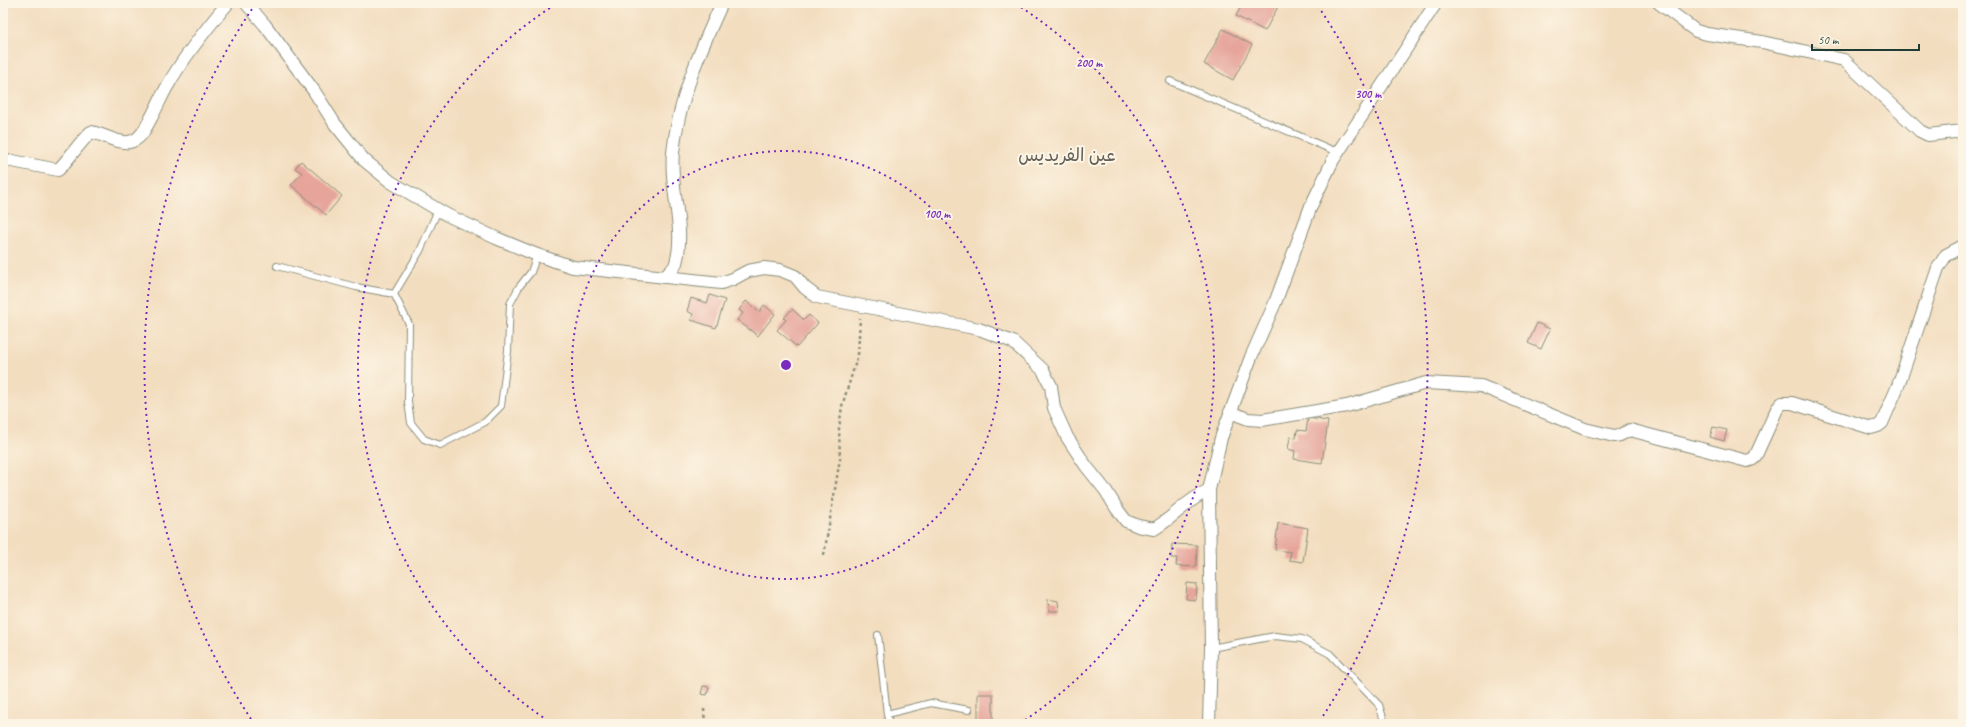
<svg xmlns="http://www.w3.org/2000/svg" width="1966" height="727" font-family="Caveat,'Playpen Sans Arabic',sans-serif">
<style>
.building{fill:#e6a49b}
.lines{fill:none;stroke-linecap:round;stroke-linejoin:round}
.service-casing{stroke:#898d7a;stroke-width:8}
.minor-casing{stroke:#898d7a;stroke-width:14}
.path{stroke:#898d7a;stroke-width:2.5;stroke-dasharray:3 3;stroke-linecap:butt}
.service{stroke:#fff;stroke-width:6}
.minor{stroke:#fff;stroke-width:12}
.ring{fill:none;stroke:#7b2cbf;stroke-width:2;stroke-dasharray:2 4}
.labels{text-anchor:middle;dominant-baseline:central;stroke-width:4;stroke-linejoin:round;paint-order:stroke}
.quarter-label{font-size:18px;fill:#656158;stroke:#fcf5e5}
.centre{fill:#7b2cbf;stroke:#fcf5e5;stroke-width:2}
.ring-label{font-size:12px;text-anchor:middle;font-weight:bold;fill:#7b2cbf;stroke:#fcf5e5;stroke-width:4;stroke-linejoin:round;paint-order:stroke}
</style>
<rect width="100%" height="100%" fill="#fcf5e5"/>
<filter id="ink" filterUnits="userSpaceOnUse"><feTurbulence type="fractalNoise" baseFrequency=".025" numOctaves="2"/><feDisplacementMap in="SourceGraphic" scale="8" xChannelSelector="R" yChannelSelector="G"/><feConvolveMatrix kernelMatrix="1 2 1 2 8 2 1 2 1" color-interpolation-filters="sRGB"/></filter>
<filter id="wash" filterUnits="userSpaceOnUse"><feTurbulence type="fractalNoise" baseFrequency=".012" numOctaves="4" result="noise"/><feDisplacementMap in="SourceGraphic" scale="16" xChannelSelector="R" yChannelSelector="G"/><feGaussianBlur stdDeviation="0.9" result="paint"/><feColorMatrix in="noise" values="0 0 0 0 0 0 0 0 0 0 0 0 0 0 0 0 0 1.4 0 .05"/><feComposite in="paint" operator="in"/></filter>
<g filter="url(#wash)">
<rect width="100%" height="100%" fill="#f3ddbf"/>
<g id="blocks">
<g class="building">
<path d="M1243 3H1280L1265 31 1236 16Z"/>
<path d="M1223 29 1252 45 1233 80 1204 64Z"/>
<path d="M301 161 342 196 326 215 291 185 302 173 295 168Z"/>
<path d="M710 295 725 300 716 328 691 320 693 314 687 311 691 298 707 303Z"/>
<path d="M746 301 759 312 764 305 775 314 758 336 737 320 743 313 739 310Z"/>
<path d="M792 309 804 320 809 315 818 323 797 347 777 330 786 320 784 318Z"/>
<path d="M1537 323 1550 329 1541 349 1528 343Z"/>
<path d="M1308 418 1328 421 1322 463 1294 459 1295 451 1288 449 1290 437 1296 438 1297 430 1306 431Z"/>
<path d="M1713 427 1727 430 1724 441 1710 437Z"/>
<path d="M1278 523 1308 528 1303 562 1289 560 1291 552 1275 550Z"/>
<path d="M1172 544 1197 545 1196 567 1176 566 1177 558H1171Z"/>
<path d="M1187 583 1197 584 1196 600 1186 599Z"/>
<path d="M1048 599 1058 601 1059 611H1049Z"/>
<path d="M703 686 709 687 707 695 701 694Z"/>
<rect x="978" y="694" width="15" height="30"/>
</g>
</g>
</g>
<g filter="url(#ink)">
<use href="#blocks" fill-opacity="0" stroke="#898d7a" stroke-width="1"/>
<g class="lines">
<defs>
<g id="service">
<path d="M1170 81 1337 152"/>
<path d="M277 266 356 287 394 294 420 251 438 210"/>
<path d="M394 294 409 324 408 402 411 423 424 439 440 445 485 422 501 406 508 351 510 304 519 287 531 272 537 255"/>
<path d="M878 635 887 714"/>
<path d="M1211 648 1275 636 1302 639 1330 654 1379 705 1385 724"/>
<path d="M889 724 887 714 931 703 969 710"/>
</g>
<g id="minor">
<path d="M246 3 265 25 314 91 335 124 364 160 391 182 447 215 496 238 537 255 573 267 721 283 733 279 748 271 764 268 780 270 795 276 805 288 817 297 979 329 1013 342 1043 370 1051 386 1054 408 1067 437 1086 466 1106 491 1117 509 1126 521 1138 526 1154 529C1174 517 1187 500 1209 490"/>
<path d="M1659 3 1696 31 1707 34 1762 42 1844 60 1920 131 1928 135 1963 131"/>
<path d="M12 161 58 170C70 158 78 144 91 132 103 134 118 144 129 142 141 140 146 127 151 118 157 107 162 95 168 85 184 56 206 29 228 3"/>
<path d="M665 277C668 273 675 268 676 263 686 228 669 189 673 153 678 100 700 51 722 3"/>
<path d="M1230 412 1248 419 1262 420 1347 406 1426 383 1481 386 1585 429 1614 436 1620 435 1630 430 1747 461 1753 459 1756 455 1777 409 1782 403H1792L1871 428 1878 426 1882 423 1898 386 1938 268 1946 255 1963 246"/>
<path d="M1209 724 1211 648 1209 490 1221 438 1251 357 1275 303 1311 206 1333 160 1436 3"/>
</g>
</defs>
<use href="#service" class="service-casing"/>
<use href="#minor" class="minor-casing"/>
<g class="path">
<path d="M824 555 840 459 839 428 842 406 858 355 860 318"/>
<path d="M704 709 705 724"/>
</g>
<use href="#service" class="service"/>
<use href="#minor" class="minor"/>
</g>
</g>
<g class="ring">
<circle cx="786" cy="365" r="214"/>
<path d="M553 724A428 428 0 0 1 556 4M1016 4A428 428 0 0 1 1019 724"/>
<path d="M251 719A642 642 0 0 1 254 6M1318 6A642 642 0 0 1 1321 719"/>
</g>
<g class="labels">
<g class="quarter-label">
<text x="1067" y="155">عين الفريديس</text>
</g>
</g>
<circle cx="786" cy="365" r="6" class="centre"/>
<g class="ring-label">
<text x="1089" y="67">200 m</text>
<text x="1368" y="98">300 m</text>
<text x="937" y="218">100 m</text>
</g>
<rect width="1966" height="727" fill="none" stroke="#fcf5e5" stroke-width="16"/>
<path d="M1812 44v6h107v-6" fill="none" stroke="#1f3d34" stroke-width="2"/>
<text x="1818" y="44" font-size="12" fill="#1f3d34" stroke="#fcf5e5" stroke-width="3" paint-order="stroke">50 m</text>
</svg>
